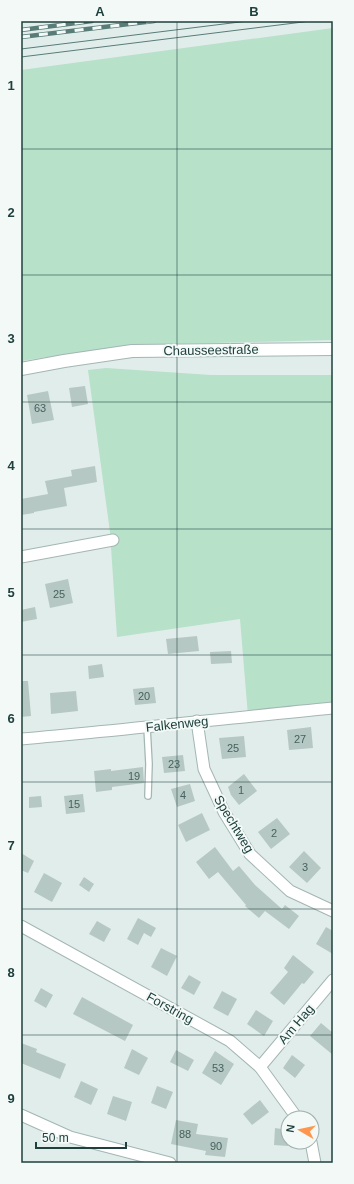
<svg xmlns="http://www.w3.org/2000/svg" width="354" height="1184" font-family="Helvetica,sans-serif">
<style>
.green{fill:#b7e1c9}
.building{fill:#b6c8c3}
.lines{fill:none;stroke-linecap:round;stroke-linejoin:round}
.service-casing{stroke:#a3b6b3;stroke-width:8}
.minor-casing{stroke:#a3b6b3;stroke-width:13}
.tertiary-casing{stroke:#a3b6b3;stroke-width:14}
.service{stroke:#fff;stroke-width:5.5}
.minor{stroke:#fff;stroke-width:11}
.tertiary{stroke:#fff;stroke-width:12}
.tram{stroke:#597c78;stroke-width:1}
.rail-casing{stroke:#597c78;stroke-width:4.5}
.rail{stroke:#f2f9f7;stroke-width:3;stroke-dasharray:9;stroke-linecap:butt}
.grid{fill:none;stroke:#1f403d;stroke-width:1;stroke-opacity:0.55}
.labels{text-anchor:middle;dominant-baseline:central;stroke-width:4;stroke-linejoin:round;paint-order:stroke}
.number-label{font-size:11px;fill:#45625e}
.street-label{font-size:13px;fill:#1f403d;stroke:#f2f9f7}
.neatline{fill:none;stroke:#1f403d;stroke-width:1.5}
.grid-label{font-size:13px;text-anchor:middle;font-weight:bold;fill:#1f403d}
</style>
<rect width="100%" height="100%" fill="#e1edea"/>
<g class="green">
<path d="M333 28V340L129 345 21 361V70Z"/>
<path d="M106 368 211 375H333V708L248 716 240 619 117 637 110 532 88 370Z"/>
</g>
<g class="building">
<path d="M85 386 88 404 72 407 69 388Z"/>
<path d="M48 391 54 420 32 424 27 395Z"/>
<path d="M95 466 97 482 64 488 67 506 34 512V513L21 515V499L48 494 45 481 72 476 71 470Z"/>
<path d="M68 579 73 603 50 608 45 584Z"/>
<path d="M35 607 37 619 21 622V610Z"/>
<path d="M197 636 199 651 168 654 166 639Z"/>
<path d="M231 651 232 663 211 664 210 652Z"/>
<path d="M102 664 104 677 89 679 88 666Z"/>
<path d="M21 681H28L31 716 21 717Z"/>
<path d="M154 687 156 703 135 705 133 689Z"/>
<path d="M76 691 78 711 51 714 50 693Z"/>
<path d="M311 727 313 748 289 750 287 730Z"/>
<path d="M244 736 246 757 222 759 219 738Z"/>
<path d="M183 755 185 771 164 773 162 757Z"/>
<path d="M143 767 144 783 112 787V790L96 792 94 771 111 769V771Z"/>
<path d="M244 774 257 791 239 805 231 795 228 787Z"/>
<path d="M190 784 195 801 177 807 171 789Z"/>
<path d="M83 794 85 812 66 814 64 796Z"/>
<path d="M41 796 42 807 29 808V797Z"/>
<path d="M202 813 210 830 186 842 178 825Z"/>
<path d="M277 818 290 834 271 849 258 832Z"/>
<path d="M215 847 233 871 239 866 255 885 282 909 285 905 299 916 289 929 265 911 259 918 245 906 246 905 218 872 209 879 196 862Z"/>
<path d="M304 851 321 868 307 883 289 867Z"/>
<path d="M21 853 34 861 28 873 21 870Z"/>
<path d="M44 873 62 883 52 902 34 892Z"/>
<path d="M84 877 94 884 89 892 79 885Z"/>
<path d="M138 918 156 928 151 937 144 933 138 945 127 939Z"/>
<path d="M97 921 111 929 104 942 89 934Z"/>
<path d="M326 927 333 931V954L316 944Z"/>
<path d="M161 948 177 956 167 976 151 967Z"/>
<path d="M293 955 314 972 304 984 302 983 284 1005 270 993 288 972 284 968Z"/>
<path d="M189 975 201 982 194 995 181 988Z"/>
<path d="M41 988 53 995 46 1008 34 1001Z"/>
<path d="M222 991 237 999 228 1016 213 1008Z"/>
<path d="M82 997 133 1025 125 1041 73 1014Z"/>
<path d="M256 1010 273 1021 264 1036 247 1024Z"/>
<path d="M321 1023 333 1033V1055L310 1036Z"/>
<path d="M21 1043 37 1049 36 1052 66 1064 60 1079 21 1063Z"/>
<path d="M132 1049 148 1058 139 1075 124 1068Z"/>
<path d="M176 1050 194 1060 188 1071 170 1062Z"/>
<path d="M215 1051 234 1064 221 1085 202 1073Z"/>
<path d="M292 1055 305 1065 295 1078 283 1068Z"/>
<path d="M81 1081 98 1089 91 1105 74 1097Z"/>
<path d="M157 1086 173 1092 166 1109 151 1103Z"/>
<path d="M113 1096 132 1102 126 1121 107 1114Z"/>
<path d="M260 1100 269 1112 252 1125 243 1114Z"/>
<path d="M176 1120 198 1124 196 1134 228 1138 225 1157 205 1155 206 1151 171 1144Z"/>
<path d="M275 1128 288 1130V1146L274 1145Z"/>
</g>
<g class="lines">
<defs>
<path id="service" d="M147 727 149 764 148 796"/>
<g id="minor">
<path d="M21 557 113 540"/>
<path d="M197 721 204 769 224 812 250 854 290 891 333 911"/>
<path d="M21 739C125 730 229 718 333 708"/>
<path d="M21 926 230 1041 260 1067 297 1118"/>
<path d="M260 1067 333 980"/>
<path d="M21 1115 70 1137 170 1163"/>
<path d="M311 1142 315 1163"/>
</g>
<path id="tertiary" d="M21 369 64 361 132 351 333 349"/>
</defs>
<use href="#service" class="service-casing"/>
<use href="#minor" class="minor-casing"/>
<use href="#tertiary" class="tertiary-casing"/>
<use href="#service" class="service"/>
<use href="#minor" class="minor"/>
<use href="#tertiary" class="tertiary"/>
<g class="tram">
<path d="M21 49 248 21"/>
<path d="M21 57 311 21"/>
</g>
<defs>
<g id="rail">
<path d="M21 30 92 21"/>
<path d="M21 37 154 21"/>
</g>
</defs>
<use href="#rail" class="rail-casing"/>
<use href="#rail" class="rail"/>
</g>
<path class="grid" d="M177 21V1163M21 149H333M21 275H333M21 402H333M21 529H333M21 655H333M21 782H333M21 909H333M21 1035H333"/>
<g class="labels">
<g class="number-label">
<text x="40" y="408">63</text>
<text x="59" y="594">25</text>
<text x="144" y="696">20</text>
<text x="300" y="739">27</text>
<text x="233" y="748">25</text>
<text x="174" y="764">23</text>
<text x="134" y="776">19</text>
<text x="241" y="790">1</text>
<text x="183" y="795">4</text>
<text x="74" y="804">15</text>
<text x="274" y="833">2</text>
<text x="305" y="867">3</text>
<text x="218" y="1068">53</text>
<text x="185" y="1134">88</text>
<text x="216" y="1146">90</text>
</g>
<g class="street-label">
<text transform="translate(211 350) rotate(-1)">Chausseestraße</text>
<text transform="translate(177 724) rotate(-6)">Falkenweg</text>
<text transform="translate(234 824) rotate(59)">Spechtweg</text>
<text transform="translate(170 1008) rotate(29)">Forstring</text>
<text transform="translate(296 1024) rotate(-50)">Am Hag</text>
</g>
</g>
<rect width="354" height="1184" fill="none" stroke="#f2f9f7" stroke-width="44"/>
<g transform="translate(300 1130) rotate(279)"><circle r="19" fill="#f2f9f7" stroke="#9eafad"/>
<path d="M0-3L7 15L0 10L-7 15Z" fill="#ff964d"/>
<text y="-6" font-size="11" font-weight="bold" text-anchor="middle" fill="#1f403d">N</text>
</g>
<path d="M36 1142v6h90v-6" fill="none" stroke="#1f403d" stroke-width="2"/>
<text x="42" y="1142" font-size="12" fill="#1f403d" stroke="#f2f9f7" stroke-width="3" paint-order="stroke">50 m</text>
<rect x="22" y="22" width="310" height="1140" class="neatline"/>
<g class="grid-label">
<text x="100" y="16">A</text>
<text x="254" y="16">B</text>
<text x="11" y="90">1</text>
<text x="11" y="217">2</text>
<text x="11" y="343">3</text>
<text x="11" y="470">4</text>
<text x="11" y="597">5</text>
<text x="11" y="723">6</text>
<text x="11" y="850">7</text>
<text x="11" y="977">8</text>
<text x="11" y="1103">9</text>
</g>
</svg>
